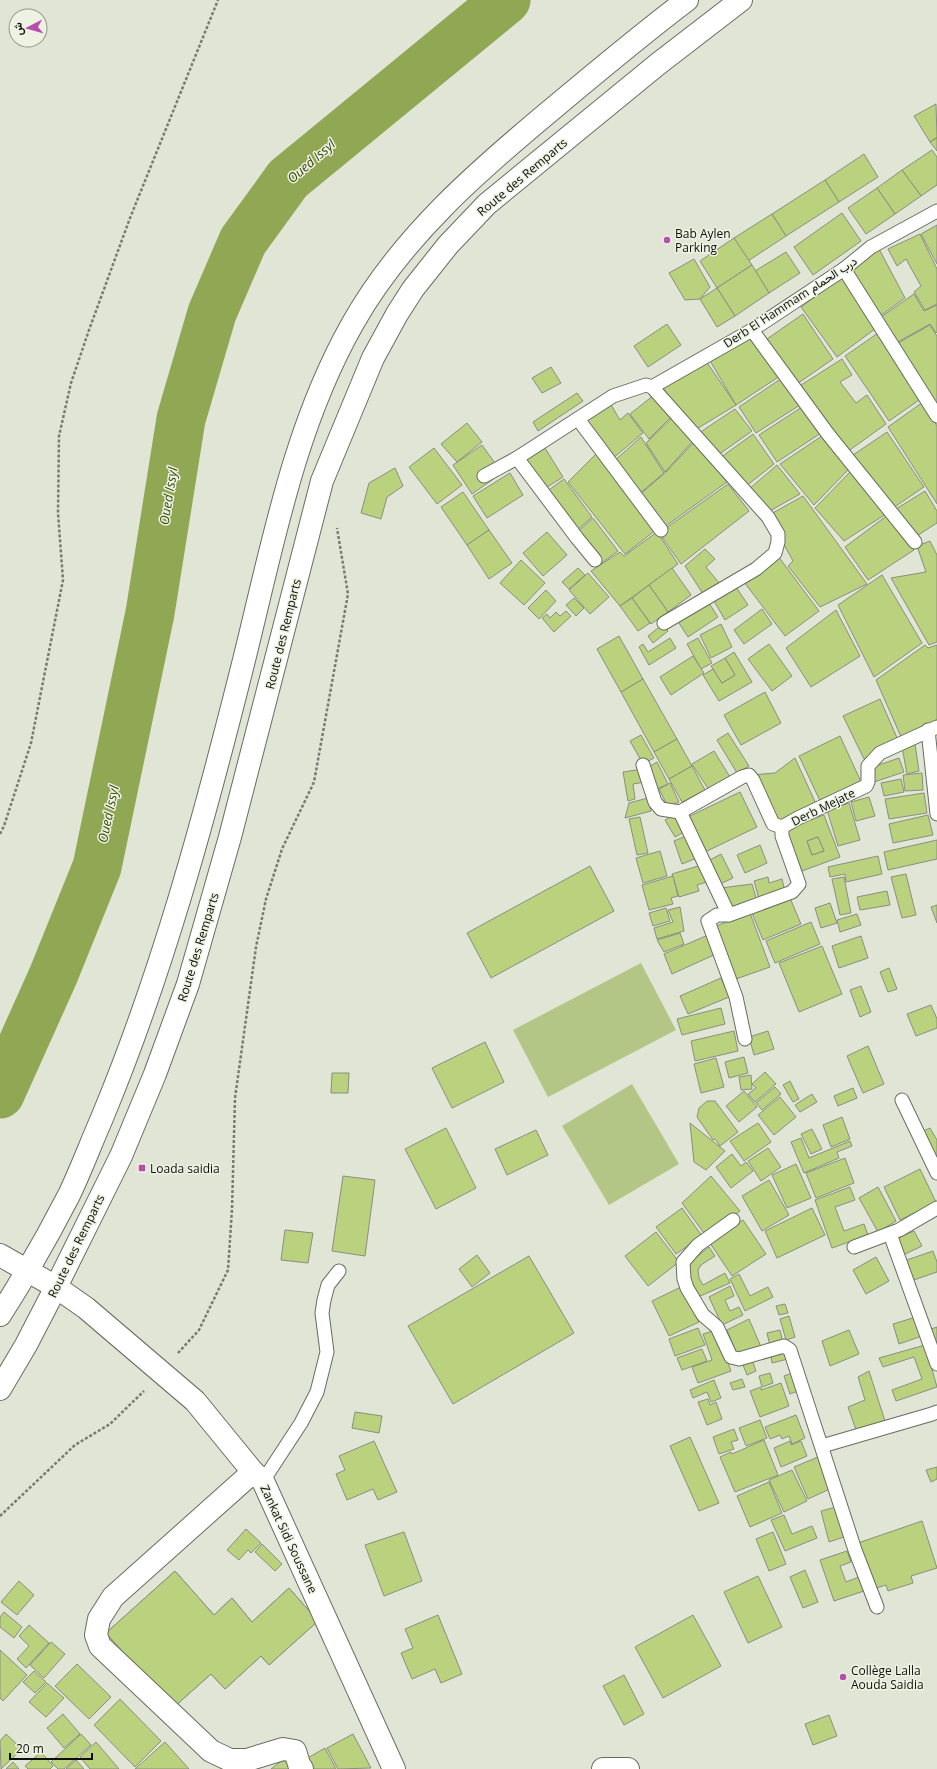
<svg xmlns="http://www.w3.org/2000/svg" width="937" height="1769" font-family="'Open Sans',Vazirmatn,sans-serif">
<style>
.green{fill:#b3c685}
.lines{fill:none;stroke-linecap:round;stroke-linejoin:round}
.river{stroke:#90a754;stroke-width:49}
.building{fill:#bad27d;stroke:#8a8e80;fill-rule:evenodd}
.lane-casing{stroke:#696d60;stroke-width:15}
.street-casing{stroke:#696d60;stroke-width:24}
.secondary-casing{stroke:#696d60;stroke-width:24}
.path{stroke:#787b71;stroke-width:2.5;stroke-dasharray:3 2;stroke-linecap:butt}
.lane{stroke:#fff;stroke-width:13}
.street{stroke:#fff;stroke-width:22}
.secondary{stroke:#fff;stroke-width:22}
.poi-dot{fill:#b94dad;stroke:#edf2e3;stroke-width:1.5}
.labels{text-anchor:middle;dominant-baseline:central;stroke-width:3;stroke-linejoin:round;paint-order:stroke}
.street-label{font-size:12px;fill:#0d0f0a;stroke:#edf2e3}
.poi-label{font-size:12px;fill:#0d0f0a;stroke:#edf2e3;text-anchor:start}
.water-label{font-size:13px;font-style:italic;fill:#384605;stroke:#edf2e3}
</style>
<rect width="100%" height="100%" fill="#e0e5d6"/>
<g class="green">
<path d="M641 963 676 1030 548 1097 513 1030Z"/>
<path d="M632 1084 679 1164 609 1205 562 1126Z"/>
</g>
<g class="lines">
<path class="river" d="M0 1094 53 976 97 867 150 613 181 419 212 313 243 241 288 179 506 0"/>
</g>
<g class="building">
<path d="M936 104 937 137 930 142 914 116Z"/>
<path d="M937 138V151L930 142Z"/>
<path d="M932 150 937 157V185L921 196 902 170Z"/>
<path d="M864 154 878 177 839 202 825 180Z"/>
<path d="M902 170 921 196 895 214 877 188Z"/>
<path d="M825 180 839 202 786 236 772 214Z"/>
<path d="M877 188 895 214 866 234 848 208Z"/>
<path d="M842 213 861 241 813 275 794 247Z"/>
<path d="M772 214 786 236 748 261 734 238Z"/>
<path d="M937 225V264L921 234Z"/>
<path d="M920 234 937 269V304L925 310 914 292 921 286 906 259 897 266 888 249Z"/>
<path d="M734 238 752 265 717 288 700 261Z"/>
<path d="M878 247 905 298 880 316 851 267Z"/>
<path d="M786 252 800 273 769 293 755 271Z"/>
<path d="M694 259 710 287 700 299 685 300 669 273Z"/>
<path d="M752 265 769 293 735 316 717 288Z"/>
<path d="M843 276 879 326 837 357 801 307Z"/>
<path d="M717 288 735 316 717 327 700 299Z"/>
<path d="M914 294 924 311 937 305V332L936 333 930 324 898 342 881 317Z"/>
<path d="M803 314 833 359 797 384 767 339Z"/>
<path d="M667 324 681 345 648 367 634 346Z"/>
<path d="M930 325 937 336V409L898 343Z"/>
<path d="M878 333 922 398 889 421 845 356Z"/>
<path d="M750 335 780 376 736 405 709 359Z"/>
<path d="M842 359 852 375 840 382 856 403 867 395 886 424 847 452 798 387Z"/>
<path d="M706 361 736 405 695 430 663 388Z"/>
<path d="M551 367 561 383 542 393 532 378Z"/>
<path d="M782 378 800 405 756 433 739 407Z"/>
<path d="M577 393 583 401 538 431 533 422Z"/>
<path d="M654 395 672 416 649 439 630 414Z"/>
<path d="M923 402 937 426V504L888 427Z"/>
<path d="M610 403 620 420 628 413 643 433 612 459 584 422Z"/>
<path d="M802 407 821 433 777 462 759 435Z"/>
<path d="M735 409 752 431 718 455 699 433Z"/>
<path d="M673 417 692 442 665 472 646 443Z"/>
<path d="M467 423 482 442 457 462 441 444Z"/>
<path d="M887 432 924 487 890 510 853 455Z"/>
<path d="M753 434 774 464 745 487 720 458Z"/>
<path d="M822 436 850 468 814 505 780 464Z"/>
<path d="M641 437 664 473 638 495 613 462Z"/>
<path d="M693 443 727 482 663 528 638 496 666 472Z"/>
<path d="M482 445 502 473 472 494 453 465Z"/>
<path d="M434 448 462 485 437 504 409 467Z"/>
<path d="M545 448 563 477 538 493 519 465Z"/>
<path d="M598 452 657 529 625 554 568 482Z"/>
<path d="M777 465 800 494 768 512 748 490Z"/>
<path d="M395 468 403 486 387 497 381 519 361 513 369 483Z"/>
<path d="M852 470 886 514 844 541 815 508Z"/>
<path d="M510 473 523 495 487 518 473 496Z"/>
<path d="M564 479 592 517 575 532 546 492Z"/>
<path d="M728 484 749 511 681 564 659 533Z"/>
<path d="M925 491 937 511V523L915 537 896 509Z"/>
<path d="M463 492 489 530 467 545 441 507Z"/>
<path d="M803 496 867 584 820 607 788 566 793 561 782 541 771 514Z"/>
<path d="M889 514 914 550 868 580 845 547Z"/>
<path d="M593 518 618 551 599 565 575 534Z"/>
<path d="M489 530 512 563 489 579 467 545Z"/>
<path d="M547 532 567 555 543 576 523 553Z"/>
<path d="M657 532 678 564 620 606 591 571 620 552 624 556Z"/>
<path d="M930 541 937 555V642L929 645 891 578 926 572 917 546Z"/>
<path d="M705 549 715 559 706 567 724 589 707 600 685 566Z"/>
<path d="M778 556 819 611 785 636 744 582Z"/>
<path d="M521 560 545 583 524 605 500 583Z"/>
<path d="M578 568 585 575 569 589 562 582Z"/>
<path d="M672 568 691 595 668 612 649 585Z"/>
<path d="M588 573 609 597 590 614 569 590Z"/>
<path d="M882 575 922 643 874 677 838 605Z"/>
<path d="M649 585 668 612 651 624 632 598Z"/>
<path d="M736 587 748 605 725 620 714 601Z"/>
<path d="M546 590 556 601 539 619 528 608Z"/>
<path d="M574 598 584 608 576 616 566 605Z"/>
<path d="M632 598 650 623 638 631 620 606Z"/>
<path d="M707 600 718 617 688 637 677 620Z"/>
<path d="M762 609 772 624 744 644 734 630Z"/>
<path d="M836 610 860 656 811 687 786 648Z"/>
<path d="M566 611 571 616 554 632 542 618 547 614 550 618 556 612 560 616Z"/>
<path d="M663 624 668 631 653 643 648 636Z"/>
<path d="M721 624 732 647 711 658 700 635Z"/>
<path d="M619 636 643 679 621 692 597 649Z"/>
<path d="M670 638 676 648 649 665 639 647 643 644 648 652Z"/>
<path d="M698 638 712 663 701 669 687 644Z"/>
<path d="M769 644 792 676 772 691 748 659Z"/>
<path d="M925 645 928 648 937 645V722L902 739 876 680Z"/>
<path d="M734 652 752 682 719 701 703 675 713 669 722 683 735 675 725 658Z"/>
<path d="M693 656 704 673 671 695 660 677Z"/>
<path d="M725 658 735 675 722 683 711 666Z"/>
<path d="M643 679 677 739 654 752 621 692Z"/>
<path d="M765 692 781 723 741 745 724 715Z"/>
<path d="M880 699 898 740 864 759 843 716Z"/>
<path d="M728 733 749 766 737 773 717 740Z"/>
<path d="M641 735 654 758 643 764 630 741Z"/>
<path d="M840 736 862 784 821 803 799 756Z"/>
<path d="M677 739 692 766 669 779 654 752Z"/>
<path d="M915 744 919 771 907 774 902 747Z"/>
<path d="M714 751 730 777 709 790 692 764Z"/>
<path d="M795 758 817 806 775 823 751 775 775 773Z"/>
<path d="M899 758 904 772 874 782 870 768Z"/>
<path d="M657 762 668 784 657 789 647 768Z"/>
<path d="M692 766 705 790 682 802 669 779Z"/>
<path d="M643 769 645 782 633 784 635 799 628 801 623 772Z"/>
<path d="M922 773 923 790 905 791 903 775Z"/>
<path d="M901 779 904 792 884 796 881 783Z"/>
<path d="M670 783 679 802 668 807 659 789Z"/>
<path d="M740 792 757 827 705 852 688 817Z"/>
<path d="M924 793 927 813 889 819 885 799Z"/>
<path d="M869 797 875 816 856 821 851 802Z"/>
<path d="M648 798 651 811 625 818 629 803Z"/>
<path d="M849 803 860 840 838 846 827 810Z"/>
<path d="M681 811 690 829 675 837 665 820Z"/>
<path d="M824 815 840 857 802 871 786 829ZM818 837 824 851 812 855 807 841Z"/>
<path d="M928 815 933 835 893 843 889 824Z"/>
<path d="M640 817 648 853 637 855 629 819Z"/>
<path d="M688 835 697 858 682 864 674 841Z"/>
<path d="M818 837 824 851 812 855 807 841Z"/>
<path d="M937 840V859L888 870 884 852Z"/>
<path d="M760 845 767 863 745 873 737 855Z"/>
<path d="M660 851 667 876 643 883 636 858Z"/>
<path d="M721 854 733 878 720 884 708 861Z"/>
<path d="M878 856 882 874 846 882 845 874 830 877 828 867Z"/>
<path d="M701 865 707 882 697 885 699 891 679 897 672 874Z"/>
<path d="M590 866 614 911 491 978 467 933Z"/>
<path d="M906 874 916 915 902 918 891 877Z"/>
<path d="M673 876 678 896 671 898 673 904 649 910 642 885Z"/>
<path d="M768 877 769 883 782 879 785 892 759 899 754 881Z"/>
<path d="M844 877 851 913 840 915 832 879Z"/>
<path d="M752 884 757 901 732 911 721 888Z"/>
<path d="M887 891 890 905 860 910 857 897Z"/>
<path d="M790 898 801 924 763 940 752 913Z"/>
<path d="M830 903 837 923 821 928 815 908Z"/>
<path d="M937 905V923L931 907Z"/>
<path d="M680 907 684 931 657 939 654 928 673 922 668 910Z"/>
<path d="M666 908 670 921 653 926 649 913Z"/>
<path d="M750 913 770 967 736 979 716 926Z"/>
<path d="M857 914 861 925 840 932 837 920Z"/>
<path d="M811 922 820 944 775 963 766 941Z"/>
<path d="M680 933 684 944 664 952 657 940Z"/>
<path d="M708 935 716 954 672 974 664 954Z"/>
<path d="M861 936 868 958 839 968 832 946Z"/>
<path d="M822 946 842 994 799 1012 779 963Z"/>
<path d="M889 968 897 989 888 992 880 972Z"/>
<path d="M721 978 729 997 688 1014 680 996Z"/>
<path d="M861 986 871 1012 860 1017 850 990Z"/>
<path d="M931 1005 937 1019V1028L916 1036 907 1014Z"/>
<path d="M721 1008 725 1024 682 1035 677 1019Z"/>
<path d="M734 1031 738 1051 695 1061 691 1041Z"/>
<path d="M768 1031 774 1049 754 1055 749 1037Z"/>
<path d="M485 1042 504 1082 452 1108 432 1068Z"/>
<path d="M868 1046 884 1084 863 1093 847 1056Z"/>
<path d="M744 1057 748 1073 729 1078 725 1062Z"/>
<path d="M716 1058 724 1087 701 1093 694 1064Z"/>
<path d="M765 1072 776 1084 755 1102 748 1094 756 1088 752 1084Z"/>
<path d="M332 1073H349L348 1093H331Z"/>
<path d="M751 1075 752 1089 741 1090 739 1077Z"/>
<path d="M790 1081 799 1099 793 1102 783 1085Z"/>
<path d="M775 1087 781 1094 762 1110 756 1103Z"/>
<path d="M853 1088 857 1098 838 1106 834 1096Z"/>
<path d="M744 1091 757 1107 739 1122 726 1106Z"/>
<path d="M812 1094 817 1102 800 1112 795 1105Z"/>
<path d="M780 1097 796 1117 774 1135 758 1115Z"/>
<path d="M707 1101H715L738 1132 720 1146 715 1139 713 1140 697 1117 699 1108Z"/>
<path d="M842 1117 850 1139 831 1147 823 1125Z"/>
<path d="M690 1123 725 1151 706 1170 694 1162Z"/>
<path d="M758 1123 771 1142 744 1161 730 1141Z"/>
<path d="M446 1128 476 1188 436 1209 405 1149Z"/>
<path d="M930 1128 937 1140V1163L919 1133Z"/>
<path d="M812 1129 822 1149 811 1154 801 1134Z"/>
<path d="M536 1130 548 1155 507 1175 495 1149Z"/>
<path d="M801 1138 809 1158 850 1141 852 1146 837 1152 839 1158 804 1173 791 1142Z"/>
<path d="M768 1148 781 1167 761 1181 748 1161Z"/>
<path d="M732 1154 741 1166 746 1162 753 1171 731 1188 716 1167Z"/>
<path d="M845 1158 854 1183 816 1198 806 1173Z"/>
<path d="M796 1164 811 1198 787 1208 772 1175Z"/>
<path d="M920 1169 936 1202 900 1220 884 1187Z"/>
<path d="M343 1176 375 1180 365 1256 332 1251Z"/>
<path d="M711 1176 740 1211 706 1236 682 1203Z"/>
<path d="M769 1180 789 1215 762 1231 742 1196Z"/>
<path d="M850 1187 855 1200 835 1207 844 1231 864 1224 868 1235 832 1248 815 1200Z"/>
<path d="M878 1187 896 1221 878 1232 859 1198Z"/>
<path d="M682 1208 702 1236 676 1254 656 1227Z"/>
<path d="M812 1208 825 1235 777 1258 765 1231Z"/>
<path d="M743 1220 766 1254 732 1276 710 1243Z"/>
<path d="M285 1230 313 1233 308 1263 281 1260Z"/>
<path d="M914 1231 922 1246 901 1256 894 1240Z"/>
<path d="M656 1232 679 1262 648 1286 625 1256Z"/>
<path d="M709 1247 715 1256 701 1265 698 1270 699 1278 703 1285 725 1273 730 1283 698 1297 684 1267Z"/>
<path d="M933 1251 937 1262V1272L911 1281 904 1261Z"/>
<path d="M477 1255 490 1273 472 1287 459 1269Z"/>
<path d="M529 1256 574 1333 453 1404 408 1326Z"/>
<path d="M876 1257 889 1281 866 1294 853 1270Z"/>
<path d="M739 1274 750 1296 768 1287 773 1297 745 1311 730 1279Z"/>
<path d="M730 1286 734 1296 725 1300 730 1311 739 1307 743 1315 722 1325 709 1297Z"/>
<path d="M681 1287 699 1322 669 1336 652 1301Z"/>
<path d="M785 1304 788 1313 779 1315 776 1306Z"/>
<path d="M789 1316 795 1337 786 1340 780 1319Z"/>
<path d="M916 1317 922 1336 899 1344 893 1324Z"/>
<path d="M749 1319 761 1347 738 1357 727 1330Z"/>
<path d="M937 1327V1358L928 1330Z"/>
<path d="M698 1328 705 1345 675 1356 669 1339Z"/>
<path d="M716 1330 731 1371 698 1383 692 1367 712 1360 703 1334Z"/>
<path d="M780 1330 783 1343 770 1346 767 1333Z"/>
<path d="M849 1330 859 1354 830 1366 822 1341Z"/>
<path d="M925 1345 937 1387 896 1401 892 1390 922 1379 914 1357 883 1367 879 1358Z"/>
<path d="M785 1348 788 1359 772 1363 770 1351Z"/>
<path d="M702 1349 707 1361 682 1370 677 1358Z"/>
<path d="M751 1357 756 1371 747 1375 741 1360Z"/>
<path d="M869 1371 885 1421 856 1430 848 1407 865 1400 858 1377Z"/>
<path d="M795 1372 801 1390 790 1394 784 1376Z"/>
<path d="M770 1373 773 1383 762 1387 759 1376Z"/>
<path d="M742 1379 745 1387 733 1390 730 1383Z"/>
<path d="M714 1380 721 1398 711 1402 707 1392 693 1398 690 1390Z"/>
<path d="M781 1383 789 1406 760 1417 750 1391 761 1387V1390Z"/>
<path d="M708 1399 710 1405 716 1402 722 1419 707 1425 698 1402Z"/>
<path d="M355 1412 382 1416 379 1433 352 1428Z"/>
<path d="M796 1415 805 1438 792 1444 789 1436 782 1439 780 1435 770 1439 765 1427Z"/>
<path d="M760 1420 767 1438 746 1446 739 1428Z"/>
<path d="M734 1429 738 1440 731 1442 734 1449 719 1454 713 1437Z"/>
<path d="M690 1437 719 1503 699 1511 670 1446Z"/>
<path d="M764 1440 778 1475 735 1492 720 1457 731 1452 732 1454Z"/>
<path d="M374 1441 397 1492 378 1500 373 1489 347 1500 336 1474 345 1470 339 1456Z"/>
<path d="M790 1441 791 1445 801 1441 807 1456 781 1467 774 1448Z"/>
<path d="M818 1457 832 1488 808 1499 794 1467Z"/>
<path d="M937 1467V1479L931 1482 926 1470Z"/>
<path d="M792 1470 807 1501 784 1512 769 1480Z"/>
<path d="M769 1482 782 1513 750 1527 737 1496Z"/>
<path d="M836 1507 844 1537 829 1542 821 1511Z"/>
<path d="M784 1515 792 1534 812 1526 817 1538 785 1551 771 1520Z"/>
<path d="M922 1521 937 1568 911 1576 913 1583 888 1591 886 1585 873 1589 858 1543Z"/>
<path d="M246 1529 261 1543 251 1553 248 1550 239 1560 227 1550Z"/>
<path d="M404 1532 422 1581 384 1596 365 1545Z"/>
<path d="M773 1532 786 1564 769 1571 756 1539Z"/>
<path d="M262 1544 282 1564 275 1571 255 1552Z"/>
<path d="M847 1551 851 1562 840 1566 846 1582 859 1577 864 1591 834 1601 820 1560Z"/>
<path d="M805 1570 818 1602 803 1608 790 1577Z"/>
<path d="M175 1571 214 1615 232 1598 252 1622 289 1588 318 1621 269 1665 261 1656 225 1689 211 1674 173 1708 106 1633Z"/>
<path d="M175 1571 214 1615 232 1598 252 1622 289 1588 318 1621 269 1665 261 1656 225 1689 211 1674 173 1708 106 1633Z"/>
<path d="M758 1576 782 1627 748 1643 724 1592Z"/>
<path d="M19 1581 34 1595 17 1615 1 1602Z"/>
<path d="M4 1612 22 1627 14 1638 0 1627V1617Z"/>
<path d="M438 1615 462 1674 441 1683 435 1669 412 1679 401 1653 413 1648 405 1629Z"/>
<path d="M693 1615 721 1666 663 1698 635 1647Z"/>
<path d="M29 1625 49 1643 26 1668 17 1659 29 1646 19 1636Z"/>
<path d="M51 1642 65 1654 44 1678 30 1665Z"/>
<path d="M0 1650 27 1675 3 1701 0 1698Z"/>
<path d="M77 1664 111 1697 89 1719 55 1686Z"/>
<path d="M34 1671 46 1682 35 1693 23 1682Z"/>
<path d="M624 1675 644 1714 624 1725 603 1686Z"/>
<path d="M47 1683 64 1698 46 1717 29 1702Z"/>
<path d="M120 1699 161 1741 135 1767 94 1725Z"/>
<path d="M63 1714 80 1734 64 1748 47 1728Z"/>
<path d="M829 1715 837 1736 813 1745 805 1724Z"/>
<path d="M6 1734 22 1749 1 1769 0 1741Z"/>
<path d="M81 1734 91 1745 64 1769H58L51 1762Z"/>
<path d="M353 1734 371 1768 338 1769 327 1748Z"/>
<path d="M96 1742 119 1769H90L80 1757Z"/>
<path d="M165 1742 189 1769H135Z"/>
<path d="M325 1748 336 1769H311L306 1759Z"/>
<path d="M41 1752 53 1766 50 1769H28L25 1766Z"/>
<path d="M284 1759 291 1769H271Z"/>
<path d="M76 1760 84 1769H66Z"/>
<path d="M13 1762 19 1769H6Z"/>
</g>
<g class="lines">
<defs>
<g id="lane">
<path d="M844 269 937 416"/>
<path d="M752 330 828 434 915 542"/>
<path d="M652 387 768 517 778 534V542L775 553 756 569 664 623"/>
<path d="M578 419 661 530"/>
<path d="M517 458 577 538 595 560"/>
<path d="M484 476 517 458 613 396 646 385 652 387 752 330 844 269 871 247 937 211"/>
<path d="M928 730 937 814"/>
<path d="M643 765 655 802 661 809 680 812 729 915"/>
<path d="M680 812 742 777 749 775 753 780 773 824 782 827"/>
<path d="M745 1039 736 997 708 921 717 915H729L792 892 799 884 782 836V827L798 818 866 786 868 782V766L880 753 937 727"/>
<path d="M902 1100 937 1173"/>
<path d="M733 1220 698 1245 683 1262 684 1279 687 1288 703 1315 717 1327 731 1357 739 1359 784 1346 790 1350 855 1550 877 1607"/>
<path d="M890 1234 937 1364"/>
<path d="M854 1247 899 1230 937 1208"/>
<path d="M822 1446 932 1414 937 1412"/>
<path d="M263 1481 301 1423 317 1392 327 1352 322 1313 324 1300 328 1285 339 1271"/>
</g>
<g id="street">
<path d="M0 1255 56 1287 86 1308 195 1401 253 1472 263 1481 394 1769"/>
<path d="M253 1472 113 1597 99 1619 96 1635 100 1646 211 1751 230 1760H247L283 1749 295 1751 299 1764 302 1769"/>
<path d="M603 1769H628"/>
</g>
<g id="secondary">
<path d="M0 1315C25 1276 48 1236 69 1195 81 1170 91 1143 102 1118 162 974 203 823 241 672 271 554 292 430 353 323 402 236 480 169 556 106 599 70 642 34 687 0"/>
<path d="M0 1389 26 1345 56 1287 121 1156 155 1074 188 984 230 837 322 481 373 358 397 314 413 289 448 245 487 204 658 64 741 0"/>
</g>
</defs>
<use href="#lane" class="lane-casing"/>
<use href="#street" class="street-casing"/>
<use href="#secondary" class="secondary-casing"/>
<g class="path">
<path d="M0 834 4 826 31 743 63 580 58 513 59 436 71 383 89 330 130 218 218 0"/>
<path d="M178 1353 199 1330 228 1270 232 1209 235 1098 256 947 266 899 282 849 314 782 348 594 337 528"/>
<path d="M0 1516 75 1445 110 1424 144 1391"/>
</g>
<use href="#lane" class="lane"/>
<use href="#street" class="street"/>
<use href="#secondary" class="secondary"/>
</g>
<g class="poi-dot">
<circle cx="667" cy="240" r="4"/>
<rect x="138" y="1164" width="8" height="8" rx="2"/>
<circle cx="843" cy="1677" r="4"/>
</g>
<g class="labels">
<g class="street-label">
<text transform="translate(522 177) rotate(-40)">Route des Remparts</text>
<text transform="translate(790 302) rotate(-33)">Derb El Hammam درب الحمام</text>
<text transform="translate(283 634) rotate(-76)">Route des Remparts</text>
<text transform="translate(823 807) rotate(-26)">Derb Mejate</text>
<text transform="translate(198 947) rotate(-73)">Route des Remparts</text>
<text transform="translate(76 1246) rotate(-64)">Route des Remparts</text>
<text transform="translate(289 1539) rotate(65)">Zankat Sidi Soussane</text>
</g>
<g class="poi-label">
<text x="675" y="233">Bab Aylen<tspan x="675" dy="14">Parking</tspan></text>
<text x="150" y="1168">Loada saidia</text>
<text x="851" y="1670">Collège Lalla<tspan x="851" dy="14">Aouda Saidia</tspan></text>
</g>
<g class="water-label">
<text transform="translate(311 161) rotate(-41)">Oued Issyl</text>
<text transform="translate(168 496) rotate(-81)">Oued Issyl</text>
<text transform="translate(108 814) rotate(-78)">Oued Issyl</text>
</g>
</g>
<g transform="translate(28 28) rotate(264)"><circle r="19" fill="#edf2e3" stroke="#93978c"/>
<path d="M0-3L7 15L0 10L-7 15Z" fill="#b94dad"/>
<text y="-6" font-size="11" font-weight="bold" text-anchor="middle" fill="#0d0f0a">ش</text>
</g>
<path d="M10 1753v6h82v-6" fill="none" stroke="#0d0f0a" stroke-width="2"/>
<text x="16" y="1753" font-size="12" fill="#0d0f0a" stroke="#edf2e3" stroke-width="3" paint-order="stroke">20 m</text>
</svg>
